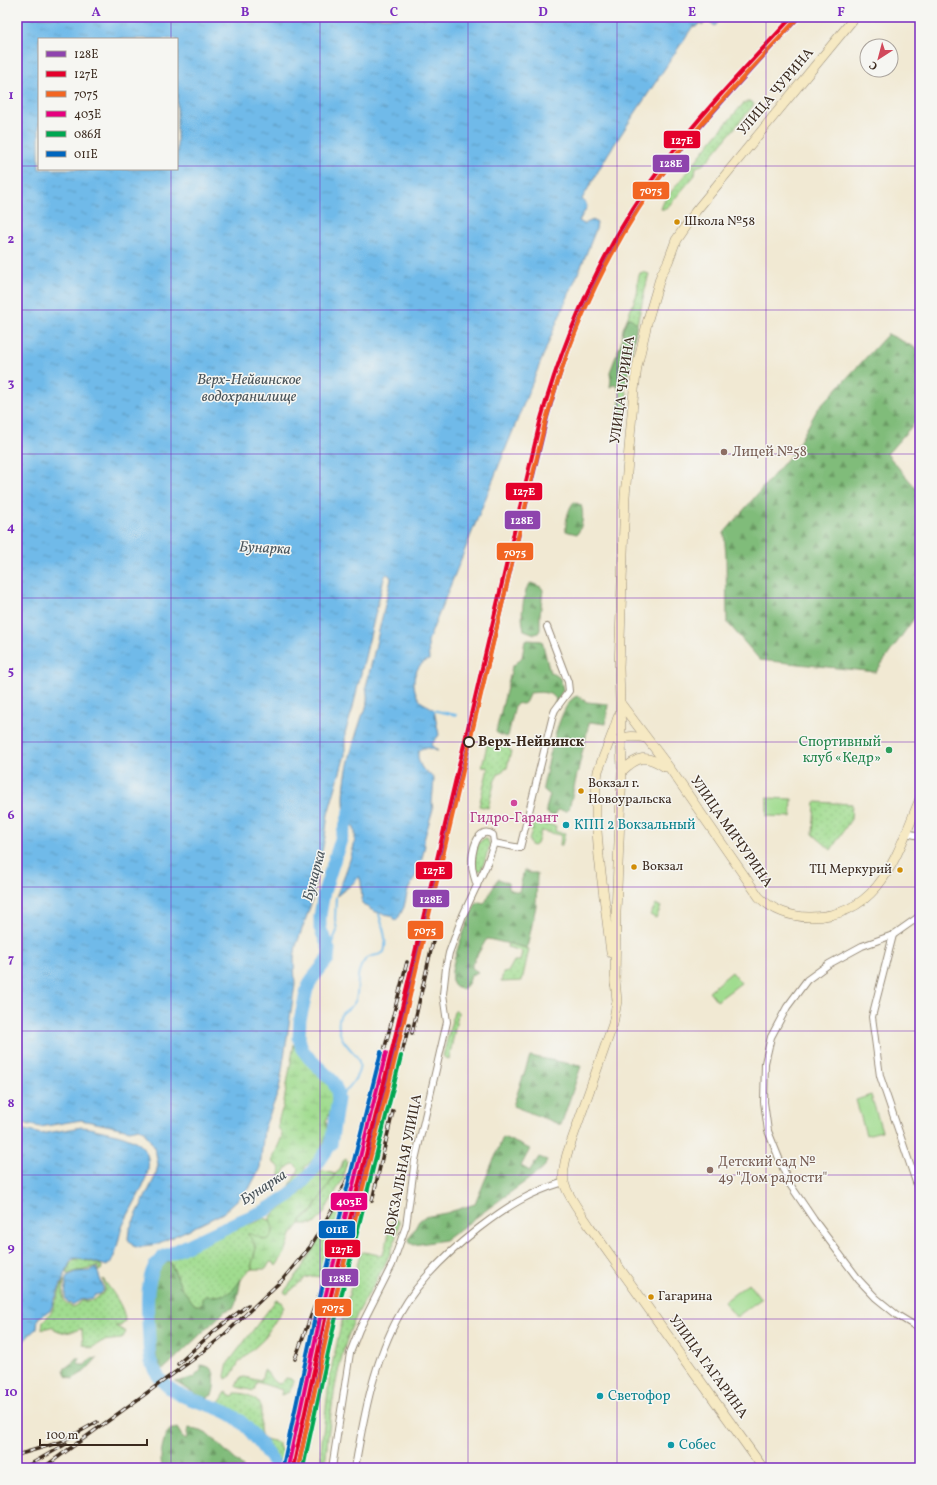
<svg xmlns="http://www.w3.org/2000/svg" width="937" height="1485" font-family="Vollkorn,serif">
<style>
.grass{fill:url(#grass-dots);stroke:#6e8356}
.forest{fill:url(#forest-firs);stroke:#5e734c}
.wetland{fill:url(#wetland-marsh);stroke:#6e8356}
.garden{fill:#a0dc8f;stroke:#6e8356}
.water{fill:url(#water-ripples);stroke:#567284;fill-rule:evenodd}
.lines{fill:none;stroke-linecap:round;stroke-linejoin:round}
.stream{stroke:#70bae9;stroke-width:2}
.river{stroke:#70bae9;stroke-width:13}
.street-casing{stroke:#968a78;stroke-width:8}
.secondary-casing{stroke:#968a78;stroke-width:10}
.street{stroke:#fff;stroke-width:6}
.secondary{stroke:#f6e9c3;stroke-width:9}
.rail-casing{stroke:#3b2a1e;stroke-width:3.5}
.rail{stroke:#f6f6f2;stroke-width:2;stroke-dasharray:6;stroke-linecap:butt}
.rail-1-casing{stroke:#f6f6f2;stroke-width:7}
.rail-2-casing{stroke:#f6f6f2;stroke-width:7}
.rail-3-casing{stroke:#f6f6f2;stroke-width:7}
.rail-4-casing{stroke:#f6f6f2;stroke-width:7}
.rail-5-casing{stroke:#f6f6f2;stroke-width:7}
.rail-6-casing{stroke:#f6f6f2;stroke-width:7}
.rail-1{stroke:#8e44ad;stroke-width:4}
.rail-2{stroke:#e4002b;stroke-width:4}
.rail-3{stroke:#f26522;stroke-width:4}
.rail-4{stroke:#e5007d;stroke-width:4}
.rail-5{stroke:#00a651;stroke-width:4}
.rail-6{stroke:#0065bd;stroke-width:4}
.grid{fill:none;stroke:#7b2cbf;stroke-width:1;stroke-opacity:0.55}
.bus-dot{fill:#d18d06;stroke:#f6f6f2;stroke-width:1.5}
.education-dot{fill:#8d6e63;stroke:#f6f6f2;stroke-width:1.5}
.stop-dot{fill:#f6f6f2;stroke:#3b2a1e;stroke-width:2}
.leisure-dot{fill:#2e9e5b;stroke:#f6f6f2;stroke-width:1.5}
.hotel-dot{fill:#d1479c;stroke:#f6f6f2;stroke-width:1.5}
.culture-dot{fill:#0f9aa8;stroke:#f6f6f2;stroke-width:1.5}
.labels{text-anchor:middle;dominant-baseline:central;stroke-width:3;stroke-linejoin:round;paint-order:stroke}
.bus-label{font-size:13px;fill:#3b2a1e;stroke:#f6f6f2;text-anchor:start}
.street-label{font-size:14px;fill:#3b2a1e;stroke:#f6f6f2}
.education-label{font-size:14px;fill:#785e54;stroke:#f6f6f2;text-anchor:start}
.stop-label{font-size:14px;font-weight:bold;fill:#3b2a1e;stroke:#f6f6f2;text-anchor:start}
.leisure-label{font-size:14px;fill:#27864d;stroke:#f6f6f2;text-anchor:end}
.hotel-label{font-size:14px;fill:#b23c85;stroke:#f6f6f2}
.culture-label{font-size:14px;fill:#0d838f;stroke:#f6f6f2;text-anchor:start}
.water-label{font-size:15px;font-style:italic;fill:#4b555b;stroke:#f6f6f2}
.line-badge{stroke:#f6f6f2;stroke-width:1.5}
.badge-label{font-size:11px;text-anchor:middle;font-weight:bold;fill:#fff}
.neatline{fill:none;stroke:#7b2cbf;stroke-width:1.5}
.grid-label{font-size:13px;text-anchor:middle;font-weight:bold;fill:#7b2cbf}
</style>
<defs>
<pattern id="grass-dots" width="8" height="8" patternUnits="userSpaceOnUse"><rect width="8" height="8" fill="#a0dc8f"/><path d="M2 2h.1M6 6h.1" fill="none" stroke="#8bbd7b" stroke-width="1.8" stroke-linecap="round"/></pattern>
<pattern id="forest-firs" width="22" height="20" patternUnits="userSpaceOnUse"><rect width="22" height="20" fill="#80bc7a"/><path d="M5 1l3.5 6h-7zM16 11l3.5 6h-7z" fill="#6a9963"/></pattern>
<pattern id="wetland-marsh" width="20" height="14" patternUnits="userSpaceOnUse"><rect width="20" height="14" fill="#a0dc8f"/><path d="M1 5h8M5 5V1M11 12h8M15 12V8" fill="none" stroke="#8bbd7b"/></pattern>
<pattern id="water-ripples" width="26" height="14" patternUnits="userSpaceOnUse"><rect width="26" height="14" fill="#70bae9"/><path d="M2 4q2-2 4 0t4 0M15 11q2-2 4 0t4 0" fill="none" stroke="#5d97bc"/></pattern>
</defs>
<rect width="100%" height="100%" fill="#f6f6f2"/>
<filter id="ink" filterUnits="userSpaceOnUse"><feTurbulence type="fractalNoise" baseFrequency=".025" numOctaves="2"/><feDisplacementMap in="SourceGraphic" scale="8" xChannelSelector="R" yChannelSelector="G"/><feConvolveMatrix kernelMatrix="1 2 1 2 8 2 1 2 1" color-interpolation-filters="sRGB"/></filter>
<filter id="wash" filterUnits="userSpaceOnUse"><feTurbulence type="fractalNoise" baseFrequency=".012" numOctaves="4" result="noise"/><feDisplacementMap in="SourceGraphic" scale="16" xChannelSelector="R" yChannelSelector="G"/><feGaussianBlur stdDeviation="0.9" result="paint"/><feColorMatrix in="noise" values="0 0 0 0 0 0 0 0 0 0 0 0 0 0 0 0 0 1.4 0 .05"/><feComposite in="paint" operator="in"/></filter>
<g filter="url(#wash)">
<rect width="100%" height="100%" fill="#f1e9d3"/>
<g class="grass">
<path d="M749 101 752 102 754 104 752 107 708 160 702 165 696 167 695 175 666 209H661L664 201 717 134 743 104Z"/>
<path d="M643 272 649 274 648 277 637 324 631 318 627 319 637 294C639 285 636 283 640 273Z"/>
<path d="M618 386 627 392 624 431 621 429 618 430 616 428 621 394 618 389Z"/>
<path d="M488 741 507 746 511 751 507 768 499 773 495 780 488 808 479 806 488 768 482 767Z"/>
<path d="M815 802 852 804 851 819 831 850 813 834Z"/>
<path d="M534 822 556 826 555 831 565 833 562 845H560L561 835 541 831 537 844 534 846 531 845 529 841Z"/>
<path d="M483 839H487L490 845 482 869 478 871C473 862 474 845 483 839Z"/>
<path d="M656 904 661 907 656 918 650 915Z"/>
<path d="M508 943 529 949 522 981 501 982 503 973 508 972 514 961H520L522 951 507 947Z"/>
<path d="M456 1010 458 1012V1014L449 1059 445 1058 443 1056 454 1012Z"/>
<path d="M346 1159 347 1162 344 1172V1177L323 1214 314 1224H300L301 1220 312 1213 316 1203 332 1180 335 1174 340 1170 343 1161Z"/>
<path d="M346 1188 338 1224 324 1272 321 1277 313 1276 305 1278 287 1294 284 1292 299 1272 320 1238Z"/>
<path d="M263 1218 270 1220C274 1228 275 1234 267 1240L248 1235 251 1238 256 1248 252 1264V1269C241 1274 240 1287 230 1293 225 1296 220 1295 214 1296 210 1297 206 1300 203 1302L201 1306 195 1305 181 1287 171 1263 167 1262C176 1251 191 1248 204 1243 211 1240 217 1236 224 1233 228 1231 231 1233 235 1229H238L244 1225 257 1222Z"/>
<path d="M395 1220H399C399 1228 396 1235 394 1243 382 1277 358 1305 347 1339 334 1378 329 1425 325 1466L323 1468H322L321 1450 330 1374 343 1316 360 1255 363 1252 379 1255 383 1254 388 1238V1227L390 1224Z"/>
<path d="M75 1259 90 1261 101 1265 102 1269 97 1272 99 1268 96 1266C88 1271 77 1270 68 1274L67 1273 70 1264Z"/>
<path d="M103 1279C111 1290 125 1307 125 1321L121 1326H115L126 1332 122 1339 103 1341 91 1348 83 1344 82 1330 80 1329C68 1334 62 1334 51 1327L42 1329 43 1321 51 1313 64 1280C64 1291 59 1301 72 1307L76 1306 82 1301 94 1300 103 1293 105 1288Z"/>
<path d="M276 1300 282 1302 284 1307 263 1340 239 1362 231 1376 226 1379 225 1376 228 1363Z"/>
<path d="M264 1370C271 1374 269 1380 278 1384L282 1383 286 1378 291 1379 293 1381V1385L289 1392 281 1395 282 1390 257 1382 254 1391 237 1387 236 1385 240 1378 244 1377 261 1381Z"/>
<path d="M226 1392 228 1393V1395L233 1397 235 1393C241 1393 248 1394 253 1398 270 1408 253 1427 264 1439L277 1442 281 1450 288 1456 289 1460 285 1463 279 1461 249 1426 240 1417 220 1405 219 1403Z"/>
</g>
<g class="forest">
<path d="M631 318 637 324 625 388 614 385 610 387 611 380 610 372 621 343 623 329 627 319Z"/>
<path d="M888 334 920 350V417L887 454 920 493V610L876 672 760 660 727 622 726 556 724 533 795 450 817 410Z"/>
<path d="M574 502 581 505C584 513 583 527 577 534L569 532 566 531C565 523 568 508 574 502Z"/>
<path d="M531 583 541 587 543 590 540 615V630L538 633 535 634 524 630C520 617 523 598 528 585Z"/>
<path d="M528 640 542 641 549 669 550 672C562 678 560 677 563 690L555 704 556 699C551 691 538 692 530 693 527 696 527 704 522 704 521 704 519 703 517 704L515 706 508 736 507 737C503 736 498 735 496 732L512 667 522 657 525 641Z"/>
<path d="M578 696 587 702 608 704 606 724 591 722 589 723 569 809 566 811 558 810 555 815 552 816 547 813 546 809 550 795 544 790 543 787C547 771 559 698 578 696Z"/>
<path d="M524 870 529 873H537L536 906 527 948 488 939 486 940 472 964V968L478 972 471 975C470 981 468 985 463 989 459 989 454 987 453 983 446 970 469 919 475 905L479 902 484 903 486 901 497 880 499 879 508 883V889L519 892Z"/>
<path d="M530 1056 581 1066 561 1125 513 1106Z"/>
<path d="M503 1137 530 1149 521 1166 530 1171 539 1157 547 1160 544 1168 445 1240 414 1245 410 1243 409 1239 419 1221 424 1217 446 1213 475 1204Z"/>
<path d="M167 1262 171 1263 181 1287 195 1305H201L202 1299 205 1296C224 1296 230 1296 241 1279L237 1300 233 1308 225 1311 166 1367 162 1369 159 1368 157 1364C155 1343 147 1281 162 1265 162 1265 167 1262 167 1262Z"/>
<path d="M76 1358H79L78 1363 81 1365H85L90 1359 97 1358 84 1372 72 1379 66 1376 64 1369 72 1363Z"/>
<path d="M201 1365C205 1366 209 1366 211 1369 216 1372 215 1390 212 1395L205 1399 175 1382 193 1378 201 1370Z"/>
<path d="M177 1428 182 1436 186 1439 188 1437 187 1432 189 1428 201 1431 209 1435 244 1468H163C158 1461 163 1434 171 1429 172 1429 175 1429 177 1428Z"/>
</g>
<g class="wetland">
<path d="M294 1044 312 1068 323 1077 328 1083 332 1093V1102L331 1110 326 1121 328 1133 319 1152 314 1159 305 1167 303 1175 300 1179 287 1191 299 1169 294 1164C286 1165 283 1174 282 1182L280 1179C280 1171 282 1166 273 1163L272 1160 281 1139 282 1134 278 1127 279 1118 283 1107Z"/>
<path d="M324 1171 335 1174 319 1201 316 1203 314 1210 301 1220 300 1224 291 1235 285 1253 276 1266 273 1262H270L266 1269H252V1264L256 1248 251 1238 247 1234C255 1234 260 1239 267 1240 278 1232 271 1227 270 1217 279 1208 291 1202 301 1193 308 1186 314 1174 324 1171Z"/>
</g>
<g class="garden">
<path d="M767 798 792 799 791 817 767 816Z"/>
<path d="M732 972 741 983 717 1001 709 991Z"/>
<path d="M871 1095 882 1131 866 1135 856 1100Z"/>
<path d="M749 1283 761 1299 736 1317 724 1302Z"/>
</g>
<g class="water">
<path d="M17 17H722L715 26 707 20 703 25 700 23 696 27 693 26 608 154 582 199 586 203 587 207 579 221 584 224 593 220 597 223 596 229 583 262 556 324 428 641 429 660C413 665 410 686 419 699 423 705 430 705 434 710L439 735 431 745 438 751C435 751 432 748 429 748 414 746 417 759 422 768 426 773 431 774 434 779L432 803 433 809 424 840V844L425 845 420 868 408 890 404 907 399 917 395 921 391 915C380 914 370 911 362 903L361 882 359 876C356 883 343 890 336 897 342 881 357 847 355 832 354 825 349 821 346 815 344 810 344 803 344 797 344 771 354 741 362 716 368 708 368 696 366 687L391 579 390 576 387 574 385 576 383 582 352 711 345 733V755L328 814 325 837 311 904 296 946 294 958 295 985 279 1090 264 1129 260 1168 249 1189 223 1213 201 1224 157 1244C150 1246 146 1244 140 1248L133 1246 128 1239 129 1230 155 1177 158 1165 155 1148 143 1130 139 1128 130 1130 81 1120 40 1127 30 1125 17 1121ZM39 39H177V169H39Z"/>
<path d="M82 1127C92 1128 102 1131 112 1133 140 1139 156 1150 145 1181 139 1196 130 1210 123 1225 118 1236 117 1260 107 1266L91 1261 76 1258 71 1260 50 1311 38 1318 37 1328C29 1335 20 1343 18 1354 17 1357 18 1360 17 1364V1128L41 1134Z"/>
<path d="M96 1267 103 1287V1291L100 1294 95 1295 93 1298 81 1300 72 1305C63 1300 65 1295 66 1287 66 1282 65 1280 67 1276L76 1272 90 1271Z"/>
</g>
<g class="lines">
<g class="stream">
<path d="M432 710 456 715"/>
<path d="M329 949 337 931 335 919 336 897"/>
<path d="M338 1099C346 1091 363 1074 359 1062 358 1058 354 1053 351 1050 345 1043 340 1037 339 1029 336 1007 352 1013 356 999 360 984 354 973 365 960 370 954 378 957 384 952 388 941 382 925 379 914"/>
</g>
<path class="river" d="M278 1468C263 1450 251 1426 230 1414 209 1402 181 1401 164 1383 158 1377 154 1370 151 1362 149 1355 149 1346 149 1338 148 1317 145 1292 152 1272 154 1265 158 1262 163 1257L235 1223 264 1211 290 1195 312 1172 331 1144 338 1099 337 1091 333 1081 309 1058 302 1049 299 1038 300 1020 307 989 312 979 328 959 329 949 320 928V916L324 892 353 802"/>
</g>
</g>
<g filter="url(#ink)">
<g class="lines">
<defs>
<g id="street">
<path d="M906 833 920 836"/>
<path d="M494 843 520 848 553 715 555 710 569 691 568 682 547 627"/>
<path d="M920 916 893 935 862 946 829 964 807 980 787 1007 771 1037 765 1063 764 1102 768 1131 789 1183 814 1220 859 1280 876 1298 897 1315 920 1329"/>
<path d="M893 935 872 1017 880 1076 920 1194"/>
<path d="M332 1468 350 1353 359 1330 392 1265 406 1226 415 1160 447 1022 443 994 446 968 449 953 463 915 486 866 494 843 493 835C477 824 471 854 472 864 472 872 475 879 477 886"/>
<path d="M355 1468C364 1415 374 1359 401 1312 418 1281 451 1250 479 1228 508 1206 528 1193 564 1182"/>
</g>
<g id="secondary">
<path d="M621 704 671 770 759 897C772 910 791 917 809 917 881 918 897 853 920 799"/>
<path d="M617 741C627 735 635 736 646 738"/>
<path d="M622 771C638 756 646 754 665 767"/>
<path d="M611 953 599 857 596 818V786L598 771 613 732 618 717"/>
<path d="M615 980 617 1001 613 1024 567 1154C565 1162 562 1173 564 1182 566 1194 583 1216 590 1227L763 1468"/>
<path d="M615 984 616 912 622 771 619 668 625 496 634 390 637 367 648 319 661 275 668 262 676 240 695 212 855 17"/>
</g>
</defs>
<use href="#street" class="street-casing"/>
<use href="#secondary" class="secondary-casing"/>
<use href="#street" class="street"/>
<use href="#secondary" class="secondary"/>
<defs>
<g id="rail">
<path d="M412 1033 437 924"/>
<path d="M363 1132 407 962"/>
<path d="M372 1201 393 1111"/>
<path d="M334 1323 409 1025"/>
<path d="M295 1359 332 1259 341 1231 353 1176"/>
<path d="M178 1364 213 1332 248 1305"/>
<path d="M17 1455 61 1442 97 1422"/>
<path d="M24 1468 66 1444"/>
<path d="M43 1468 195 1358 224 1335 283 1279 310 1247 338 1200 354 1163 364 1127"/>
</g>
</defs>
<use href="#rail" class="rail-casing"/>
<use href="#rail" class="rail"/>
<defs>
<path id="rail-1" d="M298 1468 323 1349 547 418C566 349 591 283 629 223 676 147 740 83 799 17"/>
<path id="rail-2" d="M293 1468 325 1319 391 1054 540 422C567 325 607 238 668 158 706 108 750 63 792 17"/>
<path id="rail-3" d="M298 1468 330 1320 396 1055 545 423C572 327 611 241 672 161 710 111 754 66 796 20"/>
<path id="rail-4" d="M288 1467 320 1318 386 1053"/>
<path id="rail-5" d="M303 1468 335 1321 401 1056"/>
<path id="rail-6" d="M283 1466 315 1317 381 1052"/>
</defs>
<use href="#rail-1" class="rail-1-casing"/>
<use href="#rail-2" class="rail-2-casing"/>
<use href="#rail-3" class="rail-3-casing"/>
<use href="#rail-4" class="rail-4-casing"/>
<use href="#rail-5" class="rail-5-casing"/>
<use href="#rail-6" class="rail-6-casing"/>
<use href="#rail-1" class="rail-1"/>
<use href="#rail-2" class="rail-2"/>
<use href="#rail-3" class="rail-3"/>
<use href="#rail-4" class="rail-4"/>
<use href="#rail-5" class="rail-5"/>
<use href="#rail-6" class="rail-6"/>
</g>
</g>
<path class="grid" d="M171 17V39M320 17V1468M468 17V1468M617 17V1468M766 17V1468M17 166H39M177 166H920M171 169V1468M17 310H920M17 454H920M17 598H920M17 742H920M17 887H920M17 1031H920M17 1175H920M17 1319H920"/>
<g class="bus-dot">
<circle cx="677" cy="222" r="3.5"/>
<circle cx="581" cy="791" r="3.5"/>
<circle cx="634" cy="867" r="3.5"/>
<circle cx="900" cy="870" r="3.5"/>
<circle cx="651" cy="1297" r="3.5"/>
</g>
<g class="education-dot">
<circle cx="724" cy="452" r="4"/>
<circle cx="710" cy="1170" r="4"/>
</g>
<circle class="stop-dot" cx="469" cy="742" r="5"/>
<circle class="leisure-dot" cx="889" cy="750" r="4"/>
<circle class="hotel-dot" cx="514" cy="803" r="4"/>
<g class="culture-dot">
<circle cx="566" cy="825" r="4"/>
<circle cx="600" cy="1396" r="4"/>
<circle cx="671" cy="1445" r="4"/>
</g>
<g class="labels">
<g class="bus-label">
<text x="684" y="222">Школа №58</text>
<text x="588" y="784">Вокзал г.<tspan x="588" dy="16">Новоуральска</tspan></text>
<text x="642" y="867">Вокзал</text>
<text x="892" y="870" text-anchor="end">ТЦ Меркурий</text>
<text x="658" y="1297">Гагарина</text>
</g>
<g class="street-label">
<text transform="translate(776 92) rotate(-50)">УЛИЦА ЧУРИНА</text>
<text transform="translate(623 390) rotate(-82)">УЛИЦА ЧУРИНА</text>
<text transform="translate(731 832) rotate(55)">УЛИЦА МИЧУРИНА</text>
<text transform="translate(404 1165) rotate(-79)">ВОКЗАЛЬНАЯ УЛИЦА</text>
<text transform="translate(708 1367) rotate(54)">УЛИЦА ГАГАРИНА</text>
</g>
<g class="education-label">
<text x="732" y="452">Лицей №58</text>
<text x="718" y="1162">Детский сад №<tspan x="718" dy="16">49 "Дом радости"</tspan></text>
</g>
<g class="stop-label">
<text x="478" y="742">Верх-Нейвинск</text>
</g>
<g class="leisure-label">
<text x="881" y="742">Спортивный<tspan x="881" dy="16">клуб «Кедр»</tspan></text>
</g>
<g class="hotel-label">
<text x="514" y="818">Гидро-Гарант</text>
</g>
<g class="culture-label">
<text x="574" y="825">КПП 2 Вокзальный</text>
<text x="608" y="1396">Светофор</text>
<text x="679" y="1445">Собес</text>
</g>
<g class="water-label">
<text x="249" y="380">Верх-Нейвинское<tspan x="249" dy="17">водохранилище</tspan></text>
<text transform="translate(265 549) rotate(3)">Бунарка</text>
<text transform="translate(315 876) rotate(-75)">Бунарка</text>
<text transform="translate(264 1188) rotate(-33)">Бунарка</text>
</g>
</g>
<g class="line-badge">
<rect x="663" y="130" width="38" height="19" rx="4" fill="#e4002b"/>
<rect x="652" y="154" width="38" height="19" rx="4" fill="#8e44ad"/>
<rect x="632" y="181" width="38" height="19" rx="4" fill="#f26522"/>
<rect x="505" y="482" width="38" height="19" rx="4" fill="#e4002b"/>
<rect x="504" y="510" width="37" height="20" rx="4" fill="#8e44ad"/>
<rect x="496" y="542" width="38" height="19" rx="4" fill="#f26522"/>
<rect x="415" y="861" width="38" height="19" rx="4" fill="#e4002b"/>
<rect x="412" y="889" width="38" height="19" rx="4" fill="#8e44ad"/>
<rect x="407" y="920" width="37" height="20" rx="4" fill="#f26522"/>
<rect x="330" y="1192" width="38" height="19" rx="4" fill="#e5007d"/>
<rect x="318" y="1220" width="38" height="19" rx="4" fill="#0065bd"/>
<rect x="324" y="1239" width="37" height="19" rx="4" fill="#e4002b"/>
<rect x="321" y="1268" width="38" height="19" rx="4" fill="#8e44ad"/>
<rect x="314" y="1298" width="38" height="19" rx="4" fill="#f26522"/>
</g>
<g class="badge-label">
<text x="682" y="144">127Е</text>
<text x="671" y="167">128Е</text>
<text x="651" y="194">7075</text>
<text x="524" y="495">127Е</text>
<text x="522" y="524">128Е</text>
<text x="515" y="556">7075</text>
<text x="434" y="874">127Е</text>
<text x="431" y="903">128Е</text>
<text x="425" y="934">7075</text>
<text x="349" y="1205">403Е</text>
<text x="337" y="1233">011Е</text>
<text x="342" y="1253">127Е</text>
<text x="340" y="1282">128Е</text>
<text x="333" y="1311">7075</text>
</g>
<rect width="937" height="1485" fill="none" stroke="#f6f6f2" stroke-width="44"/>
<rect x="38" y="38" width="140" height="132" fill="#f6f6f2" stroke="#aba49d"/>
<rect x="46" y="51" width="20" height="6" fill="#8e44ad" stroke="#aba49d"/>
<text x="74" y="58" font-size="12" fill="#3b2a1e">128Е</text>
<rect x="46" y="71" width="20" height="6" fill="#e4002b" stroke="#aba49d"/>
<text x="74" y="78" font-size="12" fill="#3b2a1e">127Е</text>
<rect x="46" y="91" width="20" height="6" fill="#f26522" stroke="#aba49d"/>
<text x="74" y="98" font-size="12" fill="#3b2a1e">7075</text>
<rect x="46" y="111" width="20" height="6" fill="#e5007d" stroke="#aba49d"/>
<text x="74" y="118" font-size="12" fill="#3b2a1e">403Е</text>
<rect x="46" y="131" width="20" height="6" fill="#00a651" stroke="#aba49d"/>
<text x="74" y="138" font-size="12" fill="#3b2a1e">086Я</text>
<rect x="46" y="151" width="20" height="6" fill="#0065bd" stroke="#aba49d"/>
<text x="74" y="158" font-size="12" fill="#3b2a1e">011Е</text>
<g transform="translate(879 58) rotate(216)"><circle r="19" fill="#f6f6f2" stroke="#aba49d"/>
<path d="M0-3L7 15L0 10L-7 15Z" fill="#d1495b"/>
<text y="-6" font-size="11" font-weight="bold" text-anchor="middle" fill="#3b2a1e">С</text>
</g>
<path d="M40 1439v6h107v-6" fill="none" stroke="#3b2a1e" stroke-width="2"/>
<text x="46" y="1439" font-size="12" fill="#3b2a1e" stroke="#f6f6f2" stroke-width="3" paint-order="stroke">100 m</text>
<rect x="22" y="22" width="893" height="1441" class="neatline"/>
<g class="grid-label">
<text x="96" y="16">A</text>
<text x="245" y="16">B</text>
<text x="394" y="16">C</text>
<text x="543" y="16">D</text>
<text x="692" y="16">E</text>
<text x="841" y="16">F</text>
<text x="11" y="99">1</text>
<text x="11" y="243">2</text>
<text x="11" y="387">3</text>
<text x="11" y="531">4</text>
<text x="11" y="675">5</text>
<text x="11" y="819">6</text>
<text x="11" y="963">7</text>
<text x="11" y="1107">8</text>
<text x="11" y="1251">9</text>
<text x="11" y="1396">10</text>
</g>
</svg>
